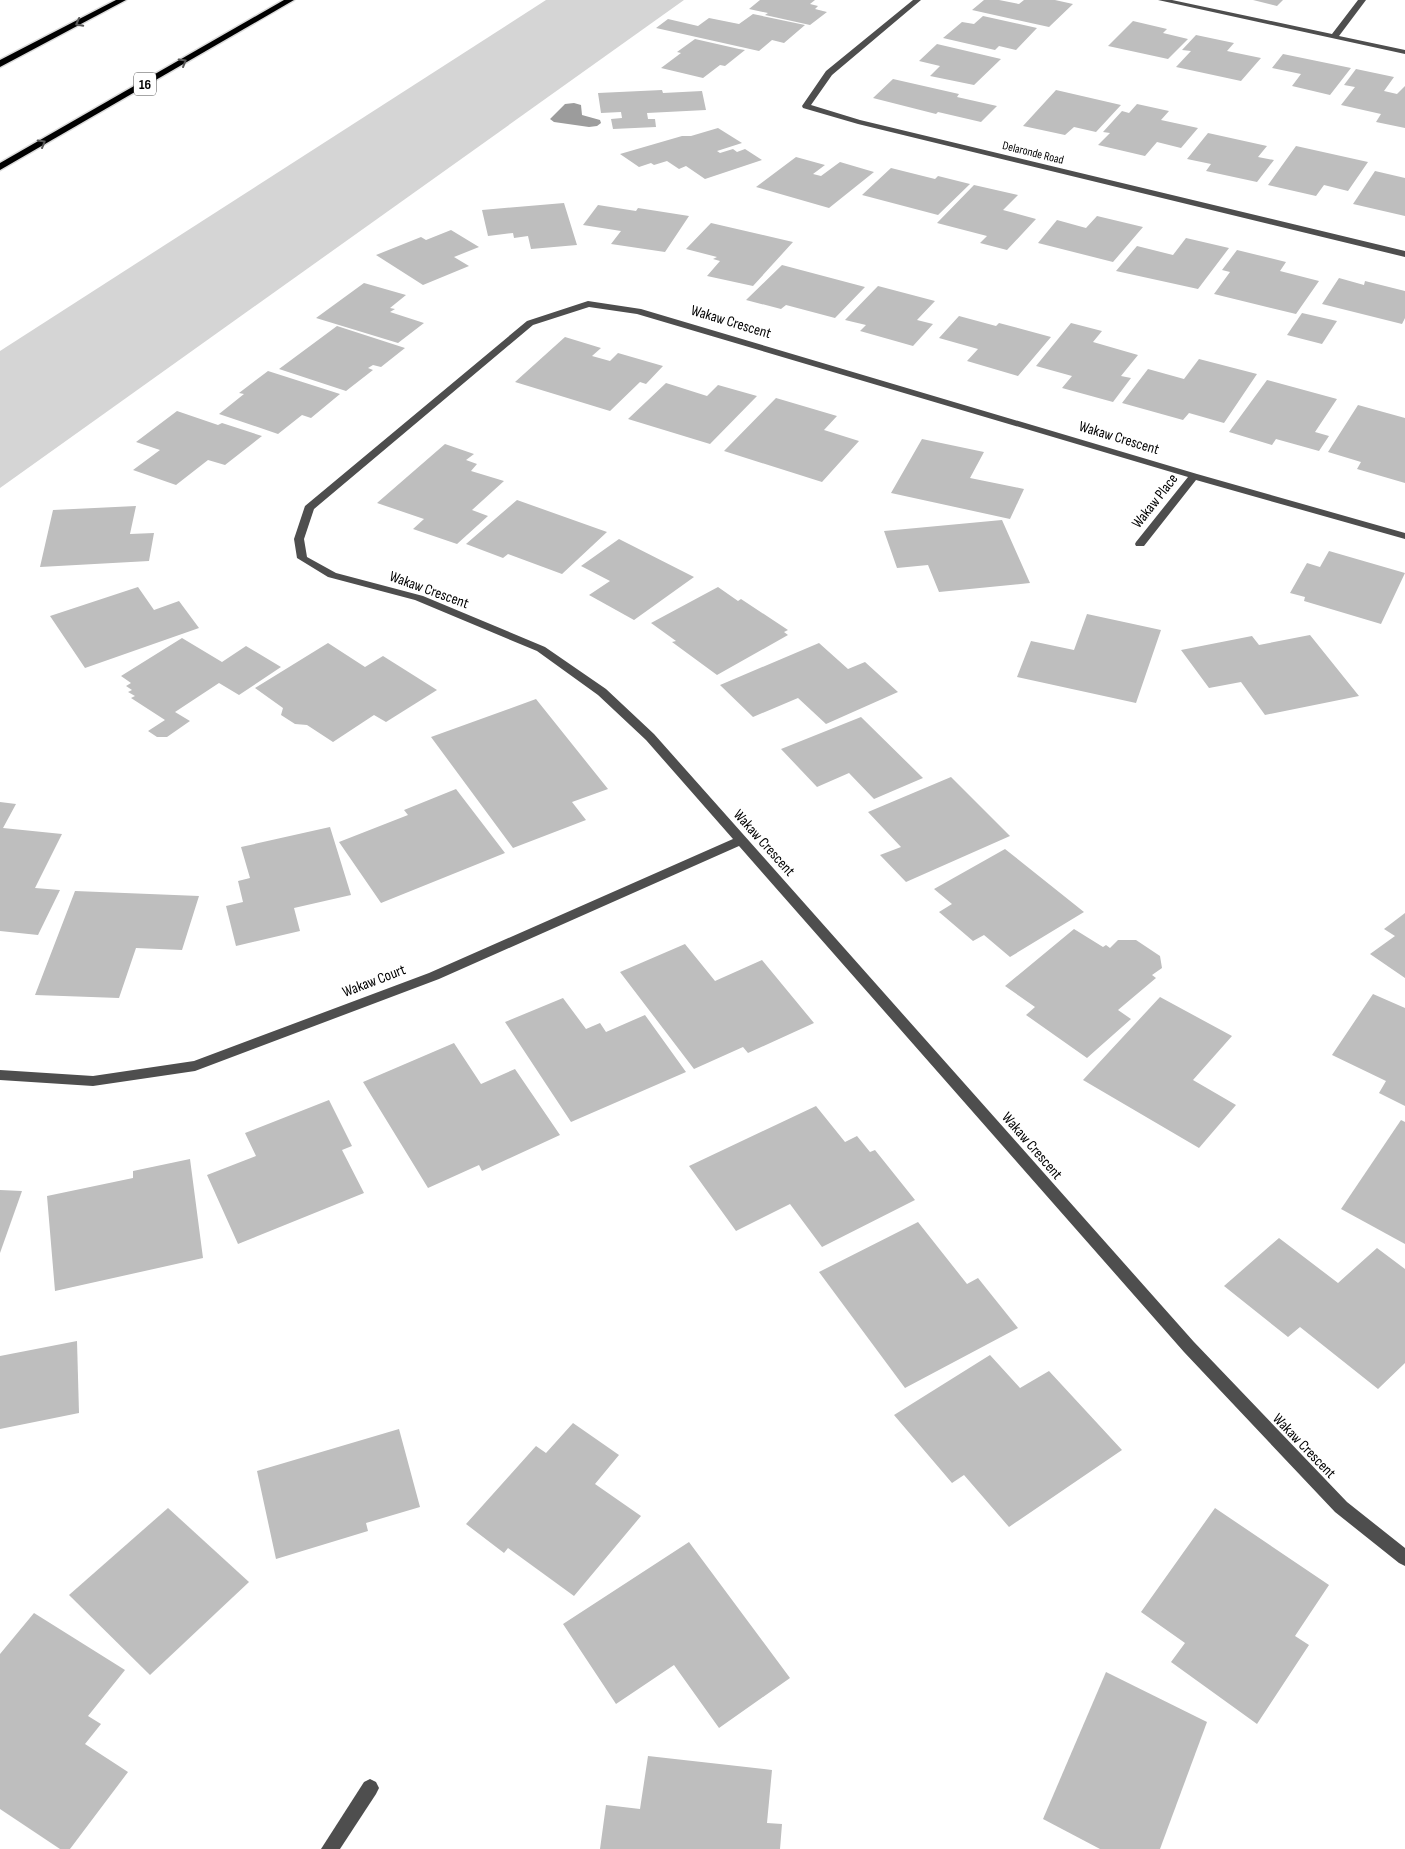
<svg xmlns="http://www.w3.org/2000/svg" width="1405" height="1849" font-family="'Sofia Sans Condensed',sans-serif">
<style>
.green{fill:#d5d5d5}
.water{fill:#9c9c9c}
.building{fill:#bebebe}
.lines{fill:none;stroke-linecap:round;stroke-linejoin:round}
.highway-casing{stroke:#dbdbdb;stroke-width:3}
.minor{fill:#4e4e4e;fill-rule:evenodd}
.highway{fill:#000;fill-rule:evenodd}
.oneway{stroke:#595959}
.labels{text-anchor:middle;dominant-baseline:central;stroke-width:4;stroke-linejoin:round;paint-order:stroke}
.far-street-label{font-size:12px;fill:#000;stroke:#fff}
.shield{fill:#fff;stroke:#4c4c4c;stroke-width:1}
.shield-label{font-size:14px;font-weight:bold;fill:#000}
.street-label{font-size:15px;fill:#000;stroke:#fff}
</style>
<rect width="100%" height="100%" fill="#fff"/>
<path class="green" d="M546 0H684L0 488V351Z"/>
<path class="water" d="M574 103 581 105 582 115 600 120 601 123 597 126 589 127 554 122 550 119 565 104Z"/>
<g class="building">
<path d="M760 0H815L810 4 818 6 815 9 827 12 810 25 765 15 768 13 749 9Z"/>
<path d="M984 0H999L1019 4 1024 0H1055L1073 4 1049 27 972 10Z"/>
<path d="M1253 0H1283L1277 6Z"/>
<path d="M753 14 805 25 784 43 772 40 759 51 656 28 668 19 698 26 709 18 739 24Z"/>
<path d="M983 16 1037 28 1016 50 999 46 995 50 943 38 962 22 974 24Z"/>
<path d="M1133 21 1167 29 1163 33 1188 39 1168 59 1108 46Z"/>
<path d="M1196 35 1234 43 1227 51 1261 58 1241 81 1176 67 1191 51 1182 50Z"/>
<path d="M695 39 739 49 745 50 725 66 720 65 703 78 661 68 681 53 677 52Z"/>
<path d="M937 44 1001 59 974 85 930 76 940 66 919 61Z"/>
<path d="M1283 54 1351 68 1330 95 1292 86 1301 74 1272 68Z"/>
<path d="M1356 69 1394 77 1384 91 1397 94 1405 86V128L1376 122 1381 114 1341 105 1355 87 1344 85Z"/>
<path d="M893 79 959 94 957 97 997 106 981 122 938 112 936 114 873 98Z"/>
<path d="M662 90 663 93 702 91 706 110 647 113 648 119H655L656 127 613 129 611 119 622 118 621 112 601 113 598 93Z"/>
<path d="M1056 90 1121 105 1096 132 1074 127 1065 135 1023 126Z"/>
<path d="M1137 104 1169 111 1161 120 1198 128 1181 148 1157 142 1145 156 1098 145 1110 133 1103 132 1122 111 1129 113Z"/>
<path d="M718 128 742 143 717 151 720 153 733 149 737 152 745 149 762 160 705 179 686 166 679 169 667 161 654 165 651 163 639 167 620 154 682 136H691Z"/>
<path d="M1208 133 1267 146 1258 157 1274 160 1257 182 1206 171 1211 164 1187 159Z"/>
<path d="M1296 146 1368 162 1348 191 1324 185 1316 196 1268 185Z"/>
<path d="M796 157 825 165 813 174 821 176 840 162 874 172 829 208 756 187Z"/>
<path d="M891 168 935 179 938 176 970 184 938 215 862 195Z"/>
<path d="M1375 171 1405 178V216L1353 204Z"/>
<path d="M974 185 1018 195 1003 210 1036 219 1007 250 980 243 987 236 937 223Z"/>
<path d="M564 203 577 245 531 249 528 236 514 238 513 233 488 236 482 210Z"/>
<path d="M598 205 636 211 638 208 689 216 665 252 611 244 621 231 583 225Z"/>
<path d="M1097 216 1143 227 1113 262 1038 243 1057 220 1086 228Z"/>
<path d="M711 223 793 242 753 286 707 276 720 261 713 259 717 257 686 249Z"/>
<path d="M451 230 479 247 454 257 469 266 423 285 376 255 421 237 426 240Z"/>
<path d="M1186 238 1229 248 1198 289 1116 271 1137 246 1173 255Z"/>
<path d="M1237 250 1286 262 1280 271 1319 281 1296 314 1214 294 1230 272 1222 270Z"/>
<path d="M782 265 865 287 835 318 786 305 781 309 746 300Z"/>
<path d="M1339 278 1364 285 1365 281 1405 291V318L1402 324 1322 304Z"/>
<path d="M364 283 406 295 390 308 395 309 390 312 424 323 398 343 316 318Z"/>
<path d="M878 286 935 301 917 320 933 324 913 346 860 331 866 325 845 320Z"/>
<path d="M1302 313 1337 321 1322 344 1287 335Z"/>
<path d="M959 316 996 326 999 323 1051 337 1018 376 967 361 978 349 939 338Z"/>
<path d="M1071 323 1102 331 1093 342 1138 355 1121 376 1131 378 1113 402 1062 388 1072 376 1036 366Z"/>
<path d="M337 326 405 348 381 367 373 365 368 368 373 370 346 391 279 369Z"/>
<path d="M565 337 601 348 592 356 610 361 618 353 663 366 646 384 640 382 610 411 515 382Z"/>
<path d="M1199 359 1257 374 1224 423 1189 413 1183 420 1122 403 1148 369 1184 379Z"/>
<path d="M268 371 340 394 311 418 302 415 278 434 219 414 244 394 239 393Z"/>
<path d="M1267 380 1337 399 1315 432 1329 436 1319 451 1276 439 1272 445 1229 432Z"/>
<path d="M666 383 707 396 718 385 757 396 710 444 628 419Z"/>
<path d="M776 398 837 416 824 430 859 441 822 482 724 451Z"/>
<path d="M1358 405 1405 418V483L1357 469 1361 462 1328 452Z"/>
<path d="M177 411 218 425 222 423 262 436 225 465 208 460 176 485 133 470 160 450 136 442Z"/>
<path d="M922 439 984 452 970 478 1024 489 1010 519 891 493Z"/>
<path d="M445 444 474 454 466 460 477 464 471 471 504 481 472 510 488 516 457 544 413 529 424 519 377 503Z"/>
<path d="M517 500 607 532 562 574 508 554 503 558 466 544Z"/>
<path d="M136 506 130 534 154 533 149 561 40 567 53 510Z"/>
<path d="M1002 520 1030 583 939 592 928 565 897 568 884 531Z"/>
<path d="M619 539 694 577 634 620 589 595 610 581 581 566Z"/>
<path d="M1329 551 1405 573 1381 624 1304 601 1305 597 1290 593 1307 563 1320 567Z"/>
<path d="M138 587 154 610 179 601 199 628 85 668 50 616Z"/>
<path d="M718 587 738 601 741 599 788 630 784 632 788 635 717 675 672 642 676 641 651 623Z"/>
<path d="M1087 614 1161 630 1136 703 1017 677 1031 641 1074 650Z"/>
<path d="M1310 635 1359 696 1265 715 1241 682 1209 688 1181 650 1252 636 1259 645Z"/>
<path d="M182 638 222 662 246 646 281 667 239 695 219 683 175 712 190 721 167 737H157L148 731 165 720 131 698 135 696 128 692 132 690 126 686 131 683 121 676Z"/>
<path d="M328 643 365 667 383 656 437 690 386 722 374 715 333 742 307 725 295 724 281 715 283 708 255 688Z"/>
<path d="M819 643 848 669 865 662 898 692 826 724 798 698 753 717 720 685Z"/>
<path d="M536 699 608 789 572 802 586 820 513 848 431 737Z"/>
<path d="M861 717 923 778 874 799 849 773 817 787 781 749Z"/>
<path d="M951 777 1010 836 906 882 880 855 901 847 868 812Z"/>
<path d="M456 789 505 853 381 903 339 842 408 815 404 810Z"/>
<path d="M0 802 16 804 3 828 62 834 35 888 60 890 38 935 0 931Z"/>
<path d="M330 827 351 895 294 908 300 931 236 946 226 906 243 902 238 881 250 878 241 847Z"/>
<path d="M1005 849 1084 912 1010 957 984 935 973 941 939 912 952 904 934 889Z"/>
<path d="M75 891 199 896 182 950 136 948 119 998 35 995Z"/>
<path d="M1405 913V978L1370 954 1395 936 1384 929Z"/>
<path d="M1074 929 1103 947 1106 945 1110 948 1118 940H1136L1160 956 1162 968 1152 975 1156 978 1118 1010 1131 1019 1087 1058 1026 1015 1035 1007 1005 986Z"/>
<path d="M685 944 715 981 762 960 814 1023 748 1053 743 1047 694 1069 620 972Z"/>
<path d="M1373 994 1405 1008V1106L1379 1093 1386 1081 1332 1055Z"/>
<path d="M1160 997 1232 1036 1193 1080 1236 1105 1199 1148 1083 1080Z"/>
<path d="M563 998 586 1029 600 1023 606 1032 645 1015 686 1072 571 1122 505 1022Z"/>
<path d="M454 1043 481 1084 515 1069 560 1135 482 1171 479 1165 428 1188 363 1082Z"/>
<path d="M329 1100 352 1146 342 1150 364 1193 238 1244 207 1175 256 1156 245 1133Z"/>
<path d="M816 1106 845 1142 857 1136 870 1152 875 1150 915 1200 822 1247 790 1204 736 1231 689 1166Z"/>
<path d="M1401 1120 1405 1122V1244L1341 1209Z"/>
<path d="M190 1159 203 1258 55 1291 47 1196 133 1178V1171Z"/>
<path d="M0 1190 22 1191 0 1253Z"/>
<path d="M918 1222 967 1284 978 1278 1018 1328 905 1388 819 1272Z"/>
<path d="M1279 1238 1338 1283 1377 1248 1405 1269V1363L1378 1389 1300 1327 1288 1337 1224 1286Z"/>
<path d="M77 1341 79 1413 0 1429V1356Z"/>
<path d="M990 1355 1020 1388 1049 1371 1122 1450 1009 1527 964 1475 952 1483 894 1415Z"/>
<path d="M573 1423 619 1455 595 1484 641 1516 574 1596 508 1548 504 1553 466 1524 536 1446 546 1453Z"/>
<path d="M399 1429 420 1507 366 1523 368 1531 276 1559 257 1471Z"/>
<path d="M168 1508 249 1582 150 1675 69 1595Z"/>
<path d="M1215 1508 1329 1585 1295 1636 1309 1645 1257 1724 1171 1662 1185 1643 1141 1612Z"/>
<path d="M689 1542 790 1678 719 1728 674 1665 616 1704 563 1624Z"/>
<path d="M34 1613 125 1670 88 1716 101 1724 85 1744 128 1772 70 1849H60L0 1809V1654Z"/>
<path d="M1106 1672 1207 1722 1160 1849H1100L1043 1819Z"/>
<path d="M648 1756 772 1770 767 1823 782 1824 780 1849H600L606 1805 640 1809Z"/>
</g>
<g class="lines">
<defs>
<g id="highway">
<path d="M116 0H126L0 67V60Z"/>
<path d="M284 0H294L0 170V163Z"/>
</g>
</defs>
<use href="#highway" class="highway-casing"/>
<g class="minor">
<path d="M913 0H921L832 75 811 105 860 120 1405 251V257L858 124 803 108 802 106 826 71Z"/>
<path d="M1158 0H1172L1332 34 1358 0H1366L1339 36 1405 50V54Z"/>
<path d="M588 301 641 309 1197 474 1405 533V539L1196 480 1144 546H1136L1135 544 1136 542 1188 477 637 314 589 307 533 325 314 509 304 539 307 557 336 573 423 596 545 647 606 689 654 734 1194 1342 1347 1502 1405 1548V1566L1399 1563 1335 1512 1184 1352 739 846 439 979 195 1071 93 1086 0 1080V1070L93 1076 194 1061 429 973 733 839 646 740 598 695 537 651 415 600 328 577 297 558 294 539 305 506 527 321Z"/>
<path d="M370 1779 376 1782 379 1788 376 1794 340 1849H321L364 1782Z"/>
</g>
<use href="#highway" class="highway"/>
</g>
<defs><path id="oneway-chevron" d="M-2-3.5L2.5 0L-2 3.5" fill="none" stroke-width="1.6" stroke-linecap="round" stroke-linejoin="round" transform="scale(1.25)"/></defs>
<g class="oneway">
<use href="#oneway-chevron" transform="translate(79 23) rotate(152)"/>
<use href="#oneway-chevron" transform="translate(183 62) rotate(-30)"/>
<use href="#oneway-chevron" transform="translate(42 143) rotate(-30)"/>
</g>
<g class="labels">
<g class="far-street-label">
<text transform="translate(1033 153) rotate(14)">Delaronde Road</text>
</g>
<rect class="shield" x="134" y="72.5" width="22" height="23" rx="4"/>
<g class="shield-label">
<text x="145" y="84">16</text>
</g>
<g class="street-label">
<text transform="translate(731 322) rotate(17)">Wakaw Crescent</text>
<text transform="translate(1119 438) rotate(17)">Wakaw Crescent</text>
<text transform="translate(1155 501) rotate(-52)">Wakaw Place</text>
<text transform="translate(429 590) rotate(20)">Wakaw Crescent</text>
<text transform="translate(764 843) rotate(48)">Wakaw Crescent</text>
<text transform="translate(374 981) rotate(-21)">Wakaw Court</text>
<text transform="translate(1032 1146) rotate(49)">Wakaw Crescent</text>
<text transform="translate(1304 1446) rotate(46)">Wakaw Crescent</text>
</g>
</g>
</svg>
